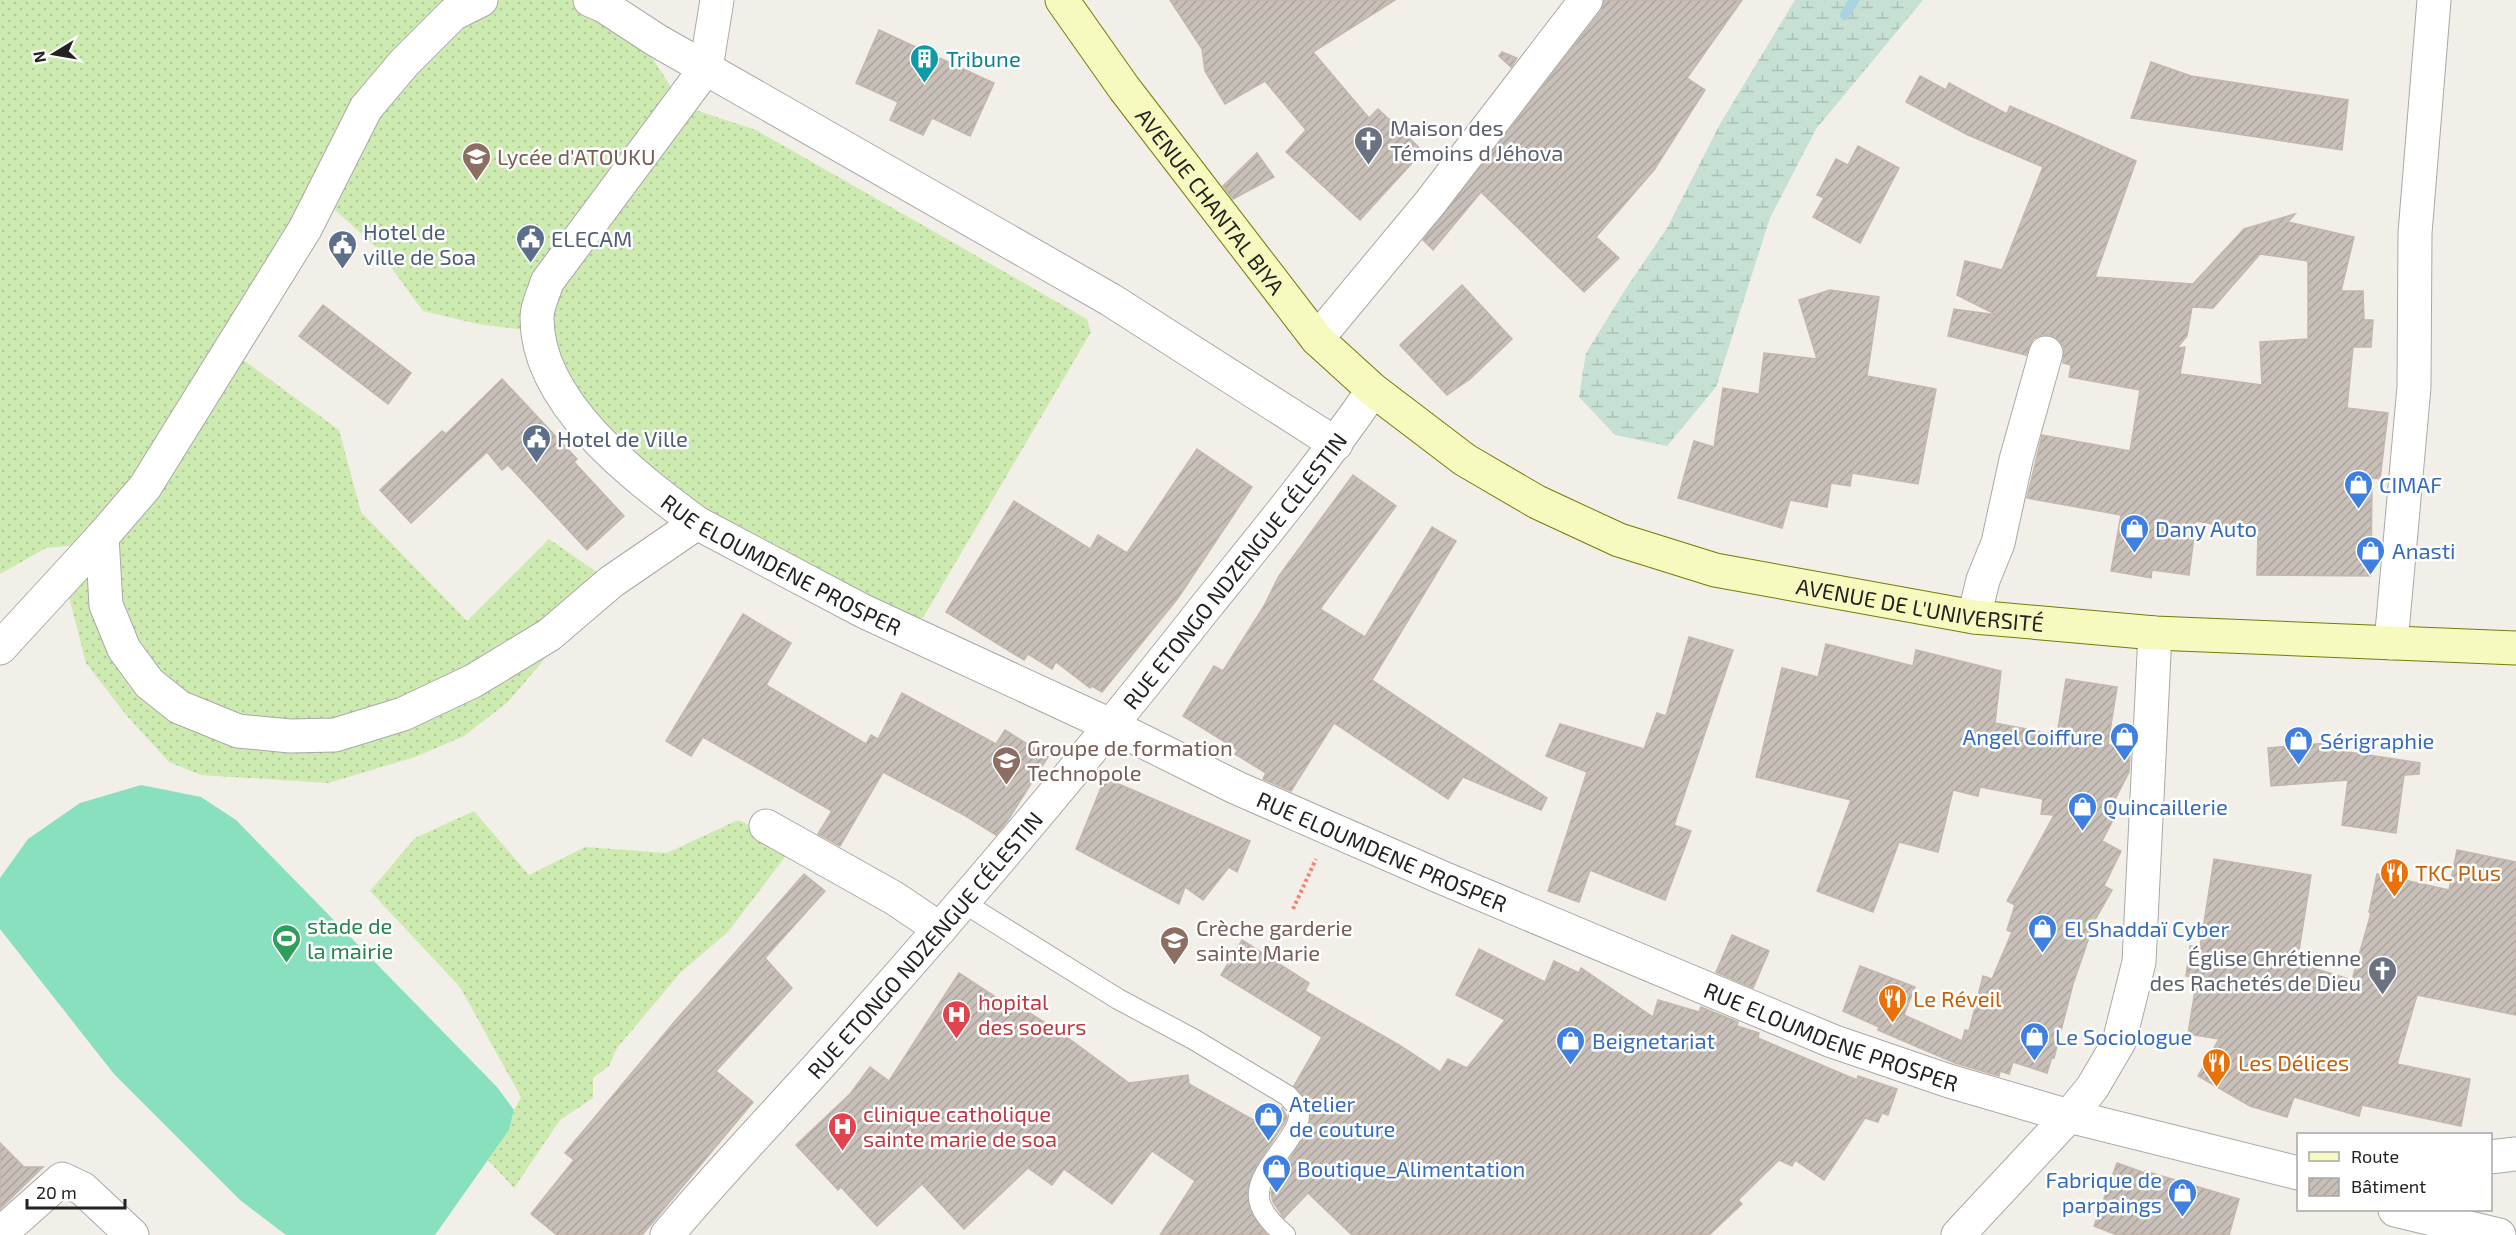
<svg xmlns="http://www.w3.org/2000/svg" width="2516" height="1235" font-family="'Exo 2',sans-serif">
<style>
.grass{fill:url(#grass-dots)}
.wetland{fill:url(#wetland-marsh)}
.pitch{fill:#88e0be}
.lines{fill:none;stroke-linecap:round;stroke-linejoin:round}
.stream{stroke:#aad3df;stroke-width:10}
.building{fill:url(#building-hatch);stroke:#c4b6ab;stroke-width:1.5;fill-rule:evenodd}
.service-casing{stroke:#a9a9a9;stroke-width:22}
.minor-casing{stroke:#a9a9a9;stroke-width:35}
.tertiary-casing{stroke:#a9a9a9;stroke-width:35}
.secondary-casing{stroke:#707d05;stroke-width:35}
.path{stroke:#fa8072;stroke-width:4;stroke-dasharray:3 3;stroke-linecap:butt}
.service{stroke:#fff;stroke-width:20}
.minor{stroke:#fff;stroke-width:33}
.tertiary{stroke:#fff;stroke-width:33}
.secondary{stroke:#f7fabf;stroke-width:33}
.labels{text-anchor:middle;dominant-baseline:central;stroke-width:5;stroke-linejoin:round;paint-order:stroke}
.culture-label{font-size:22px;fill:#0d838f;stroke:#fff;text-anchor:start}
.worship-label{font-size:22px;fill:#5b616d;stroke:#fff;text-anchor:start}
.education-label{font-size:22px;fill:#785e54;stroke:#fff;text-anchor:start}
.street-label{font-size:22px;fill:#222;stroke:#fff}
.service-label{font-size:22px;fill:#4e5e75;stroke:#fff;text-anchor:start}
.shop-label{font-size:22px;fill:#366cbe;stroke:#fff;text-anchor:start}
.food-label{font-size:22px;fill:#c56008;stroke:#fff;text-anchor:start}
.leisure-label{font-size:22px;fill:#27864d;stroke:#fff;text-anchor:start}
.health-label{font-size:22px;fill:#be3a42;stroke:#fff;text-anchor:start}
</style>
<defs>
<pattern id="grass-dots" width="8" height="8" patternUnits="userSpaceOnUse" patternTransform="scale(1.5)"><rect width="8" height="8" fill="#cdebb0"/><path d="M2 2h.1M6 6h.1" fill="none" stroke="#b0c997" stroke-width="1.8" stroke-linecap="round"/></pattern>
<pattern id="wetland-marsh" width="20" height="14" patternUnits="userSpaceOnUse" patternTransform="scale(1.5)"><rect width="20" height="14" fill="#c6e0d4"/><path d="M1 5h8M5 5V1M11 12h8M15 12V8" fill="none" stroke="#aac0b6"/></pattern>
<pattern id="building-hatch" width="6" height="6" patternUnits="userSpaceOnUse" patternTransform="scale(1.5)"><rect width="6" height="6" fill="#c7bfb8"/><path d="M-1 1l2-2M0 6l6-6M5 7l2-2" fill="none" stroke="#aba49e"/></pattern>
</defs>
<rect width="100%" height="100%" fill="#f2efe9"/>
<g class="grass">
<path d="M0 0H584L612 11 653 59 683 106 756 130 1087 319 1091 332 923 618H863L678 520 526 330 478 324 423 311 376 247 323 199 231 351 339 430 361 512 467 621 549 539 601 575 580 617 508 702 464 736 415 757 328 783 201 775 169 762 127 716 86 663 66 585 101 543 46 548 0 574Z"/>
<path d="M474 811 529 875 585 847 667 853 738 820 794 845 728 932 681 972 617 1048 609 1066 593 1078V1098L560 1120 514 1188 488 1160 509 1130 514 1110 521 1097 460 987 370 891 415 838Z"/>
</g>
<path class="wetland" d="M1795 0H1923L1816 129 1770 218 1716 387 1667 446 1615 435 1579 397 1586 353 1625 290 1667 228 1720 124Z"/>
<path class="pitch" d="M141 785 201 797 236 820 497 1087 514 1110 509 1130 435 1235H286L240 1200 114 1074 0 929V878L28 839 80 803Z"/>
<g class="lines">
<path class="stream" d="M1845 15 1854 0"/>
</g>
<g class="building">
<path d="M1170 0H1395L1313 52 1369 118 1378 109 1423 151 1360 220 1286 152 1306 130 1265 81 1225 104 1205 71 1202 49Z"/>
<path d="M1604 0H1742L1687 78 1705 90 1654 170 1596 237 1619 258 1584 292 1481 192 1433 250 1423 240 1601 11Z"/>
<path d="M879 30 994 83 970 136 932 118 923 135 890 120 898 102 856 83Z"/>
<path d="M1502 52 1517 58 1511 67 1499 56Z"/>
<path d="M2151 62 2191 76 2348 100 2342 150 2131 118Z"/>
<path d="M1920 76 1946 90 1949 83 2007 114 2010 106 2136 161 2095 277 2193 284 2244 229 2295 214 2288 222 2354 237 2341 291H2363L2364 320H2373L2371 347H2353L2347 408 2388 413 2380 479 2372 478 2371 576 2257 575 2258 532 2196 521 2189 575 2152 570 2151 578 2111 571 2121 515 2027 498 2042 435 2130 451 2140 390 2069 377 2071 365 2063 363 2064 348 2059 340 2050 335H2041L2033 339 2026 355 1948 336 1954 309 1997 315 1957 295 1965 261 2002 270 2043 167 1968 135 1906 102ZM2260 254 2308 261V339L2260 342 2262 385 2180 374 2185 347 2177 348 2187 336 2192 307 2213 308Z"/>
<path d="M1858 146 1899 168 1860 243 1813 217 1824 198 1817 195 1836 159 1848 165Z"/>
<path d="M1257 153 1274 177 1233 199 1223 186Z"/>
<path d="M1462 285 1512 339 1470 379 1447 395 1400 345Z"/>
<path d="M1830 290 1879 297 1867 376 1936 389 1918 484 1852 473 1850 486 1831 483 1827 507 1790 500 1782 528 1678 498 1694 441 1714 447 1723 388 1759 394 1764 353 1817 359 1799 300Z"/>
<path d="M323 305 411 373 388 404 299 336Z"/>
<path d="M502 379 577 459 574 462 624 516 587 550 508 465 502 470 487 452 411 523 380 490 442 431 446 434Z"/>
<path d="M1197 449 1252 487 1178 598 1102 692 1092 686 1090 688 1056 662 1052 669 1028 654 1024 660 946 612 1014 501 1090 549 1098 535 1127 553Z"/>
<path d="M1353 475 1396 506 1320 609 1365 637 1432 527 1456 541 1372 680 1547 798 1541 810 1463 777 1448 799 1334 723 1291 791 1263 779 1266 773 1235 754 1238 750 1183 716 1214 666 1223 671 1264 606 1279 576Z"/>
<path d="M743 614 791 643 766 685 866 744 871 735 878 739 902 693 996 744 1005 730 1048 757 1008 820 996 835 964 815 883 772 840 846 818 834 832 811 703 737 691 756 666 741Z"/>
<path d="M1689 637 1733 650 1674 825 1691 831 1665 900 1590 870 1579 902 1548 891 1587 772 1546 756 1560 724 1644 749 1657 713 1666 716Z"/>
<path d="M1826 644 1913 666 1916 650 2001 671 1995 723 2057 735 2066 679 2117 687 2108 744 2130 756 2129 772 2106 817 2113 820 2102 841 2121 851 2104 886 2112 890 2095 920 2073 984 2054 1058 2052 1057 2047 1073 2013 1062 2009 1074 2000 1071 1999 1076 1955 1063 1878 1030 1879 1027 1843 1011 1860 966 1915 987 1904 1015 1962 1041 1965 1030 1969 1031 1983 976 1992 979 2012 932 2007 930 2015 905 2007 901 2054 815 2041 814 2043 799 1980 787 1978 796 1953 790 1938 852 1899 842 1873 912 1817 891 1851 800 1756 777 1782 668 1818 677Z"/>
<path d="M2328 743V749L2420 763 2419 774 2404 775 2396 833 2342 825 2348 780 2271 786 2268 748Z"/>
<path d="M1105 778 1250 841 1237 872 1229 867 1203 900 1185 887 1179 904 1076 849Z"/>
<path d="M2457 850 2516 862V1015L2417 995 2397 1064 2470 1079 2461 1126 2362 1105 2359 1116 2294 1097 2287 1117 2250 1106 2198 1076 2219 1039 2188 1034 2197 978 2186 976 2190 946 2200 948 2214 859 2311 875 2297 963 2352 980 2371 913 2369 912 2377 874 2449 890Z"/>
<path d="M804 874 825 891 765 958 792 988 716 1071 753 1102 642 1235H557L531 1214 574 1160 565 1153 676 1020Z"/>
<path d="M1732 935 1769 951 1753 988 1716 972Z"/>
<path d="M1242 940 1309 983 1305 991 1399 1045 1440 1072 1448 1059 1467 1068 1505 1020 1456 995 1479 949 1545 982 1554 961 1579 973 1581 968 1653 1017 1658 1000 1699 1012 1701 1007 1738 1022 1737 1026 1759 1033 1758 1038 1857 1080 1858 1076 1897 1089 1888 1115 1882 1113 1878 1122 1865 1118 1824 1180 1795 1160 1792 1166 1779 1160 1738 1200 1742 1204 1709 1235H1352L1308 1193 1284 1218 1273 1202 1271 1193 1274 1184 1305 1135 1310 1121 1308 1101 1294 1086 1322 1037 1221 975Z"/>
<path d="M959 973 1006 1004 1009 1000 1060 1032 1129 1083 1188 1075 1189 1084 1257 1122 1265 1106 1279 1113 1282 1108 1287 1117 1284 1124 1259 1161 1252 1174 1247 1190 1250 1211 1267 1235H1160L1195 1181 1152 1151 1112 1204 1064 1169 1052 1185 1028 1168 964 1229 922 1184 877 1226 841 1187 838 1190 796 1145 850 1094 870 1067 889 1081Z"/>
<path d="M0 1143 24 1167H43L0 1209Z"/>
<path d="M2117 1163 2145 1173V1171L2239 1199 2229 1235H2117L2094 1226Z"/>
</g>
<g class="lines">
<defs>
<path id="service" d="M964 903 1118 999 1193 1039 1288 1096C1290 1099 1295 1103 1297 1107 1311 1134 1246 1171 1261 1206 1266 1218 1276 1227 1285 1235"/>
<g id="minor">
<path d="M590 0 604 6 656 40 1111 300 1336 444"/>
<path id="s1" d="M717 0 706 68 547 282C544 293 537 306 537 317 536 403 635 477 697 523L863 611 1112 726 1237 788 1443 878 1832 1041 1949 1081 2069 1116 2298 1173"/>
<path d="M1317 339 1430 203 1586 0"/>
<path d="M102 537 106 605 124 649 149 683 179 707 238 731 290 736 335 735 403 714 473 681 549 635 611 582 697 523"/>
<path d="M1974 617 1983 580 1998 543 2016 460 2046 353"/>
<path d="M2391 643 2414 387 2415 233 2434 0"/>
<path d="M0 648 102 537 145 487 305 229 366 108 404 63 453 14 481 0"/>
<path d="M766 826 894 898 940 929"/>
<path d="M2490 1157 2516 1154"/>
<path d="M2395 1210 2499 1235"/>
<path d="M0 1234 62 1179 83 1189 132 1235"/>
<path d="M1958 1235 2069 1116 2092 1088 2119 1042 2139 962 2155 633"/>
</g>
<g id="tertiary">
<path id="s2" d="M667 1235C718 1174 773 1117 826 1058 957 912 1083 763 1204 609 1262 537 1321 466 1373 390"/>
</g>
<g id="secondary">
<path id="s3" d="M1062 0 1124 88 1317 339 1373 390 1465 460 1537 502 1619 540 1715 570 1974 617 2155 633 2516 648"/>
</g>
</defs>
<use href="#service" class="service-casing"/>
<use href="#minor" class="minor-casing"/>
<use href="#tertiary" class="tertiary-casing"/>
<use href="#secondary" class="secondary-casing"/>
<path class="path" d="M1293 909 1316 859"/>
<use href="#service" class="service"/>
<use href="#minor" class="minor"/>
<use href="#tertiary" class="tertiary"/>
<use href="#secondary" class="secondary"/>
</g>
<defs>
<symbol id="building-pin" viewBox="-11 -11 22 30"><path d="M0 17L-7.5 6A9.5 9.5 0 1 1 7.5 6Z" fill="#0f9aa8" stroke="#fff"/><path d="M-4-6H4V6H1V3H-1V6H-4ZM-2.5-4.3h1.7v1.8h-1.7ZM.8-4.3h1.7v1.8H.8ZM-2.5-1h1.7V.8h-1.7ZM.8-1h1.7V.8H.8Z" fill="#fff"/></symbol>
<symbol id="church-pin" viewBox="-11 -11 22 30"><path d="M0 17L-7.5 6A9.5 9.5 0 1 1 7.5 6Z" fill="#6b7280" stroke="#fff"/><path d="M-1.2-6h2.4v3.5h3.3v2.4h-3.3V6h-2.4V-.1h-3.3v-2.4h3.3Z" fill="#fff"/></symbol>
<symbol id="school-pin" viewBox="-11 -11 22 30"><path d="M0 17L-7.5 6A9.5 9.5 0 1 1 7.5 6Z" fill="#8d6e63" stroke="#fff"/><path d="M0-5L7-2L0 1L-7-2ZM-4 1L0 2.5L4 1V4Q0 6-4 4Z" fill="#fff"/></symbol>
<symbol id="civic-pin" viewBox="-11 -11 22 30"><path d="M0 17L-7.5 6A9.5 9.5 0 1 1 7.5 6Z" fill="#5c6f8a" stroke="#fff"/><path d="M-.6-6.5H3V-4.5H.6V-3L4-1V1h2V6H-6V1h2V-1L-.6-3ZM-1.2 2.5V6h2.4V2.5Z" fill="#fff"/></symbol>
<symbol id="shop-pin" viewBox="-11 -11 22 30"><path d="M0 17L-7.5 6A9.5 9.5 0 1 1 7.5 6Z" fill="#3f7fe0" stroke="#fff"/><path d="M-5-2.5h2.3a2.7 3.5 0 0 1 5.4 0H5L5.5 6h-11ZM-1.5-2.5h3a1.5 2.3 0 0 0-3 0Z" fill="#fff"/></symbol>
<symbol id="restaurant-pin" viewBox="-11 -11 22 30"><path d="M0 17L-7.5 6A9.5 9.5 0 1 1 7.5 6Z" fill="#e8710a" stroke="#fff"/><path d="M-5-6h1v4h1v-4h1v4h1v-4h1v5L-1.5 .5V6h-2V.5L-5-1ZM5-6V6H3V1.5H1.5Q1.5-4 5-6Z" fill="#fff"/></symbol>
<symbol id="stadium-pin" viewBox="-11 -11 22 30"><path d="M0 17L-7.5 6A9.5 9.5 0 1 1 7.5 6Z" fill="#2e9e5b" stroke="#fff"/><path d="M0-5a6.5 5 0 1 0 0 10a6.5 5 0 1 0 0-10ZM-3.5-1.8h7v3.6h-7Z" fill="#fff"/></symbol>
<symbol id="hospital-pin" viewBox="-11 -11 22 30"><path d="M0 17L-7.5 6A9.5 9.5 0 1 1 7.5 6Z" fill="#e0444e" stroke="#fff"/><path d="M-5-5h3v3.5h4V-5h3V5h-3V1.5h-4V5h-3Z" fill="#fff"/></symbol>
</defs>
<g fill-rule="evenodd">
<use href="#building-pin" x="908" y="42" width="33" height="45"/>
<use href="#church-pin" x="1352" y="124" width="33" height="45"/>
<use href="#school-pin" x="460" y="140" width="33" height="45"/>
<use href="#civic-pin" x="514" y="222" width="33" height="45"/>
<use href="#civic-pin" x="326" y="228" width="33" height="45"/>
<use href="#civic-pin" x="520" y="422" width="33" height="45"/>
<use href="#shop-pin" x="2342" y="468" width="33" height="45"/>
<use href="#shop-pin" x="2118" y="512" width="33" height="45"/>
<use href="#shop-pin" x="2354" y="534" width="33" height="45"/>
<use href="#shop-pin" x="2108" y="720" width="33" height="45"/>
<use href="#shop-pin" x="2282" y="724" width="33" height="45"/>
<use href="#school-pin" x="990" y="744" width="33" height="45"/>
<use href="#shop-pin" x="2066" y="790" width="33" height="45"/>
<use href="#restaurant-pin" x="2378" y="856" width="33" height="45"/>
<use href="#shop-pin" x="2026" y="912" width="33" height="45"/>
<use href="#stadium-pin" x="270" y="922" width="33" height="45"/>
<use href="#school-pin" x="1158" y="924" width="33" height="45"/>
<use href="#church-pin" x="2366" y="954" width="33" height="45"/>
<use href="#restaurant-pin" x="1876" y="982" width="33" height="45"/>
<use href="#hospital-pin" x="940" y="998" width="33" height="45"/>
<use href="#shop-pin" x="2018" y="1020" width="33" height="45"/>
<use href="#shop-pin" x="1554" y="1024" width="33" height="45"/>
<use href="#restaurant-pin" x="2200" y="1046" width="33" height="45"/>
<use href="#shop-pin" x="1252" y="1100" width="33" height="45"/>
<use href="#hospital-pin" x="826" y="1110" width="33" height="45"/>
<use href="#shop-pin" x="1260" y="1152" width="33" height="45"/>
<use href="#shop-pin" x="2166" y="1176" width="33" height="45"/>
</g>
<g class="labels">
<g class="culture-label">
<text x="946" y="58">Tribune</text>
</g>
<g class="worship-label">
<text x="1390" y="127">Maison des<tspan x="1390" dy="25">Témoins d Jéhova</tspan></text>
<text x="2361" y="957" text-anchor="end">Église Chrétienne<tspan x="2361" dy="25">des Rachetés de Dieu</tspan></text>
</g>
<g class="education-label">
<text x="497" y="156">Lycée d'ATOUKU</text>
<text x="1027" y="747">Groupe de formation<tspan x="1027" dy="25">Technopole</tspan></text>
<text x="1196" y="927">Crèche garderie<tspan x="1196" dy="25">sainte Marie</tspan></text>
</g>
<g class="street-label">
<text stroke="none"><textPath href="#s3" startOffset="250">AVENUE CHANTAL BIYA</textPath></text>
<text stroke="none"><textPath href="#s1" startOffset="736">RUE ELOUMDENE PROSPER</textPath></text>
<text stroke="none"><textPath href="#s2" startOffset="874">RUE ETONGO NDZENGUE CÉLESTIN</textPath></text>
<text stroke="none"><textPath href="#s3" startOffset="1098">AVENUE DE L'UNIVERSITÉ</textPath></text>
<text stroke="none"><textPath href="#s1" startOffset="1402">RUE ELOUMDENE PROSPER</textPath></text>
<text stroke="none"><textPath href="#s2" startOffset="388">RUE ETONGO NDZENGUE CÉLESTIN</textPath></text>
<text stroke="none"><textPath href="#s1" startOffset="1888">RUE ELOUMDENE PROSPER</textPath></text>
</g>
<g class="service-label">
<text x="363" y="231">Hotel de<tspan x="363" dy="25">ville de Soa</tspan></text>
<text x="551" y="238">ELECAM</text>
<text x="557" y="438">Hotel de Ville</text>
</g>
<g class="shop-label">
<text x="2379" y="484">CIMAF</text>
<text x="2155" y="528">Dany Auto</text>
<text x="2392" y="550">Anasti</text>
<text x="2103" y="736" text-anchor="end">Angel Coiffure</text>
<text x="2320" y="740">Sérigraphie</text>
<text x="2103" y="806">Quincaillerie</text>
<text x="2064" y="928">El Shaddaï Cyber</text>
<text x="2055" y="1036">Le Sociologue</text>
<text x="1592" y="1040">Beignetariat</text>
<text x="1289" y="1103">Atelier<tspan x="1289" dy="25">de couture</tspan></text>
<text x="1297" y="1168">Boutique_Alimentation</text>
<text x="2162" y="1179" text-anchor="end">Fabrique de<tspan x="2162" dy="25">parpaings</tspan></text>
</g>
<g class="food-label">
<text x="2415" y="872">TKC Plus</text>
<text x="1913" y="998">Le Réveil</text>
<text x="2238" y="1062">Les Délices</text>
</g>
<g class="leisure-label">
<text x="307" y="925">stade de<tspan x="307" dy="25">la mairie</tspan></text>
</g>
<g class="health-label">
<text x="978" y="1001">hopital<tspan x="978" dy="25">des soeurs</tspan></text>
<text x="863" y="1113">clinique catholique<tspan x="863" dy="25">sainte marie de soa</tspan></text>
</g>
</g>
<rect x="2297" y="1133" width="195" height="78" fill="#ffffff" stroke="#a7a7a7" stroke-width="1.5"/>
<rect x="2309" y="1152" width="30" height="9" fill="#f7fabf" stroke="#a7a7a7" stroke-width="1.5"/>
<text x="2351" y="1163" font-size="18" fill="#222222">Route</text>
<rect x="2309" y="1178" width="30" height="18" fill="url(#building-hatch)" stroke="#a7a7a7" stroke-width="1.5"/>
<text x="2351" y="1193" font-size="18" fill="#222222">Bâtiment</text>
<g transform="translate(54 54) rotate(259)" stroke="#ffffff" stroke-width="4.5" paint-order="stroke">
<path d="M0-4.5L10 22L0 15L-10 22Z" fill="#222222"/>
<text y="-9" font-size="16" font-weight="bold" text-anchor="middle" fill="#222222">N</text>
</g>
<path d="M27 1199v9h98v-9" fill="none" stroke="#222222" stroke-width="3"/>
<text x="36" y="1199" font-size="18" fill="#222222" stroke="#ffffff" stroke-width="4.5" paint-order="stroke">20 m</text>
</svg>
